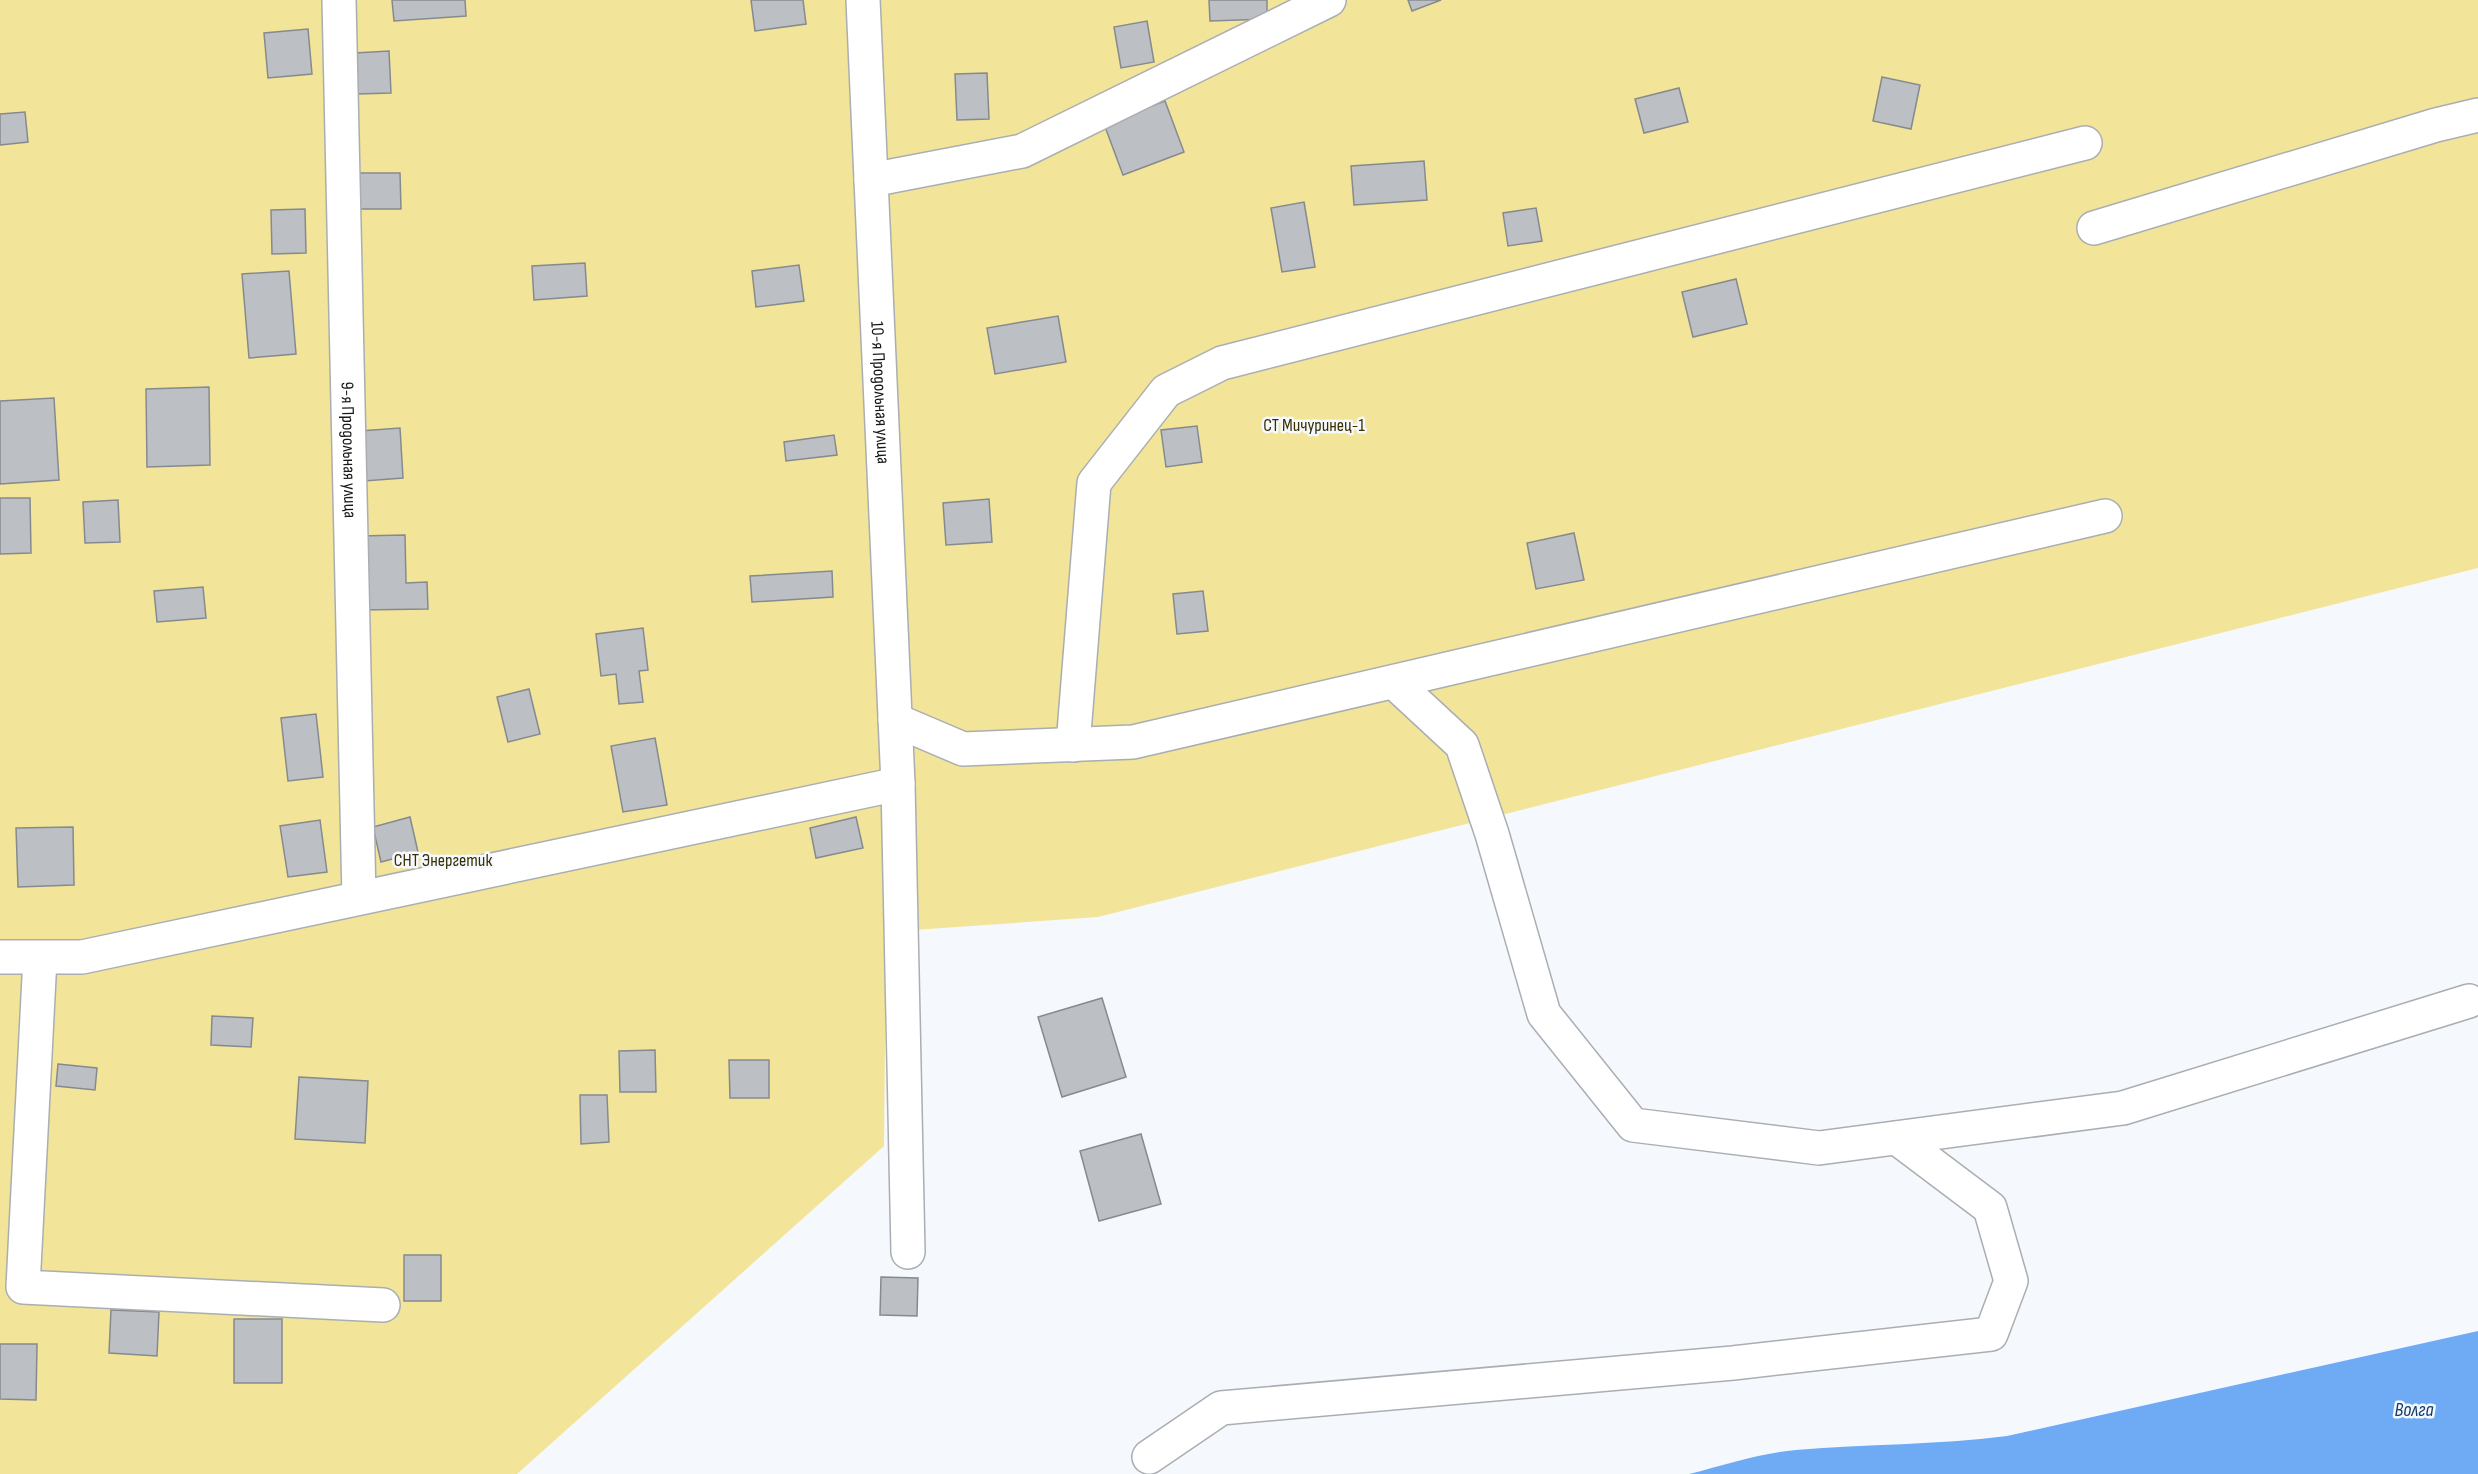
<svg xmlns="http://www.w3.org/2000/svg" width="2478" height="1474" font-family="'Sofia Sans Condensed',sans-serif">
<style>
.green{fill:#f2e498}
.water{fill:#6fabf5}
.building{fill:#bcc0c5;stroke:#868a8f;stroke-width:1.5}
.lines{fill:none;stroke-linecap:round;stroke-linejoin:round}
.minor-casing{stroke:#aaaeb3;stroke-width:36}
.minor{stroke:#fff;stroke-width:33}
.labels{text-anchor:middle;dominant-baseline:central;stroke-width:5;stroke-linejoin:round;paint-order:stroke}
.street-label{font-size:18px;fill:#151719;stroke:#f5f9fe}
.park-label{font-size:18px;fill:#372f01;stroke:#f5f9fe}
.water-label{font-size:20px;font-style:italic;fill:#153d6c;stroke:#f5f9fe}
</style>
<rect width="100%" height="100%" fill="#f5f9fe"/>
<g class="green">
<path d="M0 0H857L887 826 884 1146 517 1474H0Z"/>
<path d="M868 0H2478V568L1098 917 914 930Z"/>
</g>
<path class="water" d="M2478 1331V1474H1689C1724 1465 1760 1453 1796 1450 1867 1444 1936 1445 2007 1436Z"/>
<g class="building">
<path d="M392 0H465L466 16 394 21Z"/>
<path d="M751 0H803L806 24 755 31Z"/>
<path d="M1209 0H1267V19L1210 21Z"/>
<path d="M1408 0H1441L1412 11Z"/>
<path d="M1147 21 1154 62 1121 68 1114 27Z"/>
<path d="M308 29 312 74 268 78 264 33Z"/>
<path d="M389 51 391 93 357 94 355 53Z"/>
<path d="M987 73 989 119 957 120 955 74Z"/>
<path d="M1882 77 1920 85 1911 129 1873 121Z"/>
<path d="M1679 88 1688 122 1644 133 1635 99Z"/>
<path d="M1165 101 1184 152 1123 175 1104 124Z"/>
<path d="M25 112 28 142 0 145V114Z"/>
<path d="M1424 161 1427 200 1354 205 1351 166Z"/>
<path d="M352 173H400L401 209H352Z"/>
<path d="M1304 202 1315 267 1282 272 1271 208Z"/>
<path d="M1536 208 1542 241 1508 246 1503 213Z"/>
<path d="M305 209 306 253 272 254 271 210Z"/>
<path d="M585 263 587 296 534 300 532 266Z"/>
<path d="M799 265 804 301 756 307 752 271Z"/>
<path d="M289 271 296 354 249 358 242 274Z"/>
<path d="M1736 279 1747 324 1693 337 1682 292Z"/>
<path d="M1058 316 1066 362 995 374 987 328Z"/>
<path d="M209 387 210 465 147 467 146 389Z"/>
<path d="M54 398 59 480 0 484V401Z"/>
<path d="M1197 426 1202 462 1166 467 1161 430Z"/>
<path d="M400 428 403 478 364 481 360 431Z"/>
<path d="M834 435 837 455 786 461 784 442Z"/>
<path d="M0 498H30L31 553 0 554Z"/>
<path d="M989 499 992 542 946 545 943 503Z"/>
<path d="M118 500 120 542 85 543 83 502Z"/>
<path d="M1574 533 1584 580 1536 589 1527 543Z"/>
<path d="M405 535 406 583 427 582 428 609 360 610 358 536Z"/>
<path d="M832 571 833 597 752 602 750 576Z"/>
<path d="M203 587 206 618 157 622 154 591Z"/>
<path d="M1203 591 1208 631 1177 634 1173 594Z"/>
<path d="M643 628 648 670 639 671 643 702 619 704 616 674 601 676 596 634Z"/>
<path d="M529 689 540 734 508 742 497 697Z"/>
<path d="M316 714 323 777 288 781 281 718Z"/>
<path d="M655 738 667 805 623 812 611 746Z"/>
<path d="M410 817 418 852 381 862 373 827Z"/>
<path d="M856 817 863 848 816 858 810 828Z"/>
<path d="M320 820 327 872 288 877 280 826Z"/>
<path d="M73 827 74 885 18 887 16 828Z"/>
<path d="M1102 998 1126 1077 1062 1097 1038 1017Z"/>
<path d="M212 1016 253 1018 251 1047 211 1045Z"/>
<path d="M655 1050 656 1092H620L619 1051Z"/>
<path d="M729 1060H769V1098H730Z"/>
<path d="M58 1064 97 1068 95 1090 56 1086Z"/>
<path d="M299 1077 368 1081 365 1143 295 1139Z"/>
<path d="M580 1095H607L609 1142 581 1144Z"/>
<path d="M1141 1134 1161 1204 1099 1221 1080 1151Z"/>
<rect x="404" y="1255" width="37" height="46"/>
<path d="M881 1277 918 1278 917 1316 880 1315Z"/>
<path d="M111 1310 159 1312 157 1356 109 1353Z"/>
<rect x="234" y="1319" width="48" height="64"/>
<path d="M0 1344H37L36 1400 0 1399Z"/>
</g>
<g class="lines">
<defs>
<g id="minor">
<path id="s1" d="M339 0 359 898"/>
<path id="s2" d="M863 0 898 784"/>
<path d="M871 180 1022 151 1329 0"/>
<path d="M2094 228 2436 125 2478 115"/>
<path d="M1394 682 1462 745 1492 834 1544 1014 1633 1125 1819 1148 2123 1108 2469 1001"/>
<path d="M895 720 963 749 1133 742 2105 516"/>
<path d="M1073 745 1094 483 1166 391 1222 363 2085 143"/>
<path d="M0 957H82L898 784 908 1252"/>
<path d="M40 958 23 1287 383 1305"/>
<path d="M1149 1457 1221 1408 1733 1363 1991 1334 2011 1281 1990 1208 1897 1138"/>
</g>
</defs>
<use href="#minor" class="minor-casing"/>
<use href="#minor" class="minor"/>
</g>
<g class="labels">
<g class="street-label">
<text stroke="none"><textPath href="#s2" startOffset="393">10-я Продольная улица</textPath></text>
<text stroke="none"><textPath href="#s1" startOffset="450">9-я Продольная улица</textPath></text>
</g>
<g class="park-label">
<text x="1314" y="425">СТ Мичуринец-1</text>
<text x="443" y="860">СНТ Энергетик</text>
</g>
<g class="water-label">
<text x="2414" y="1410">Волга</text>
</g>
</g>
</svg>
